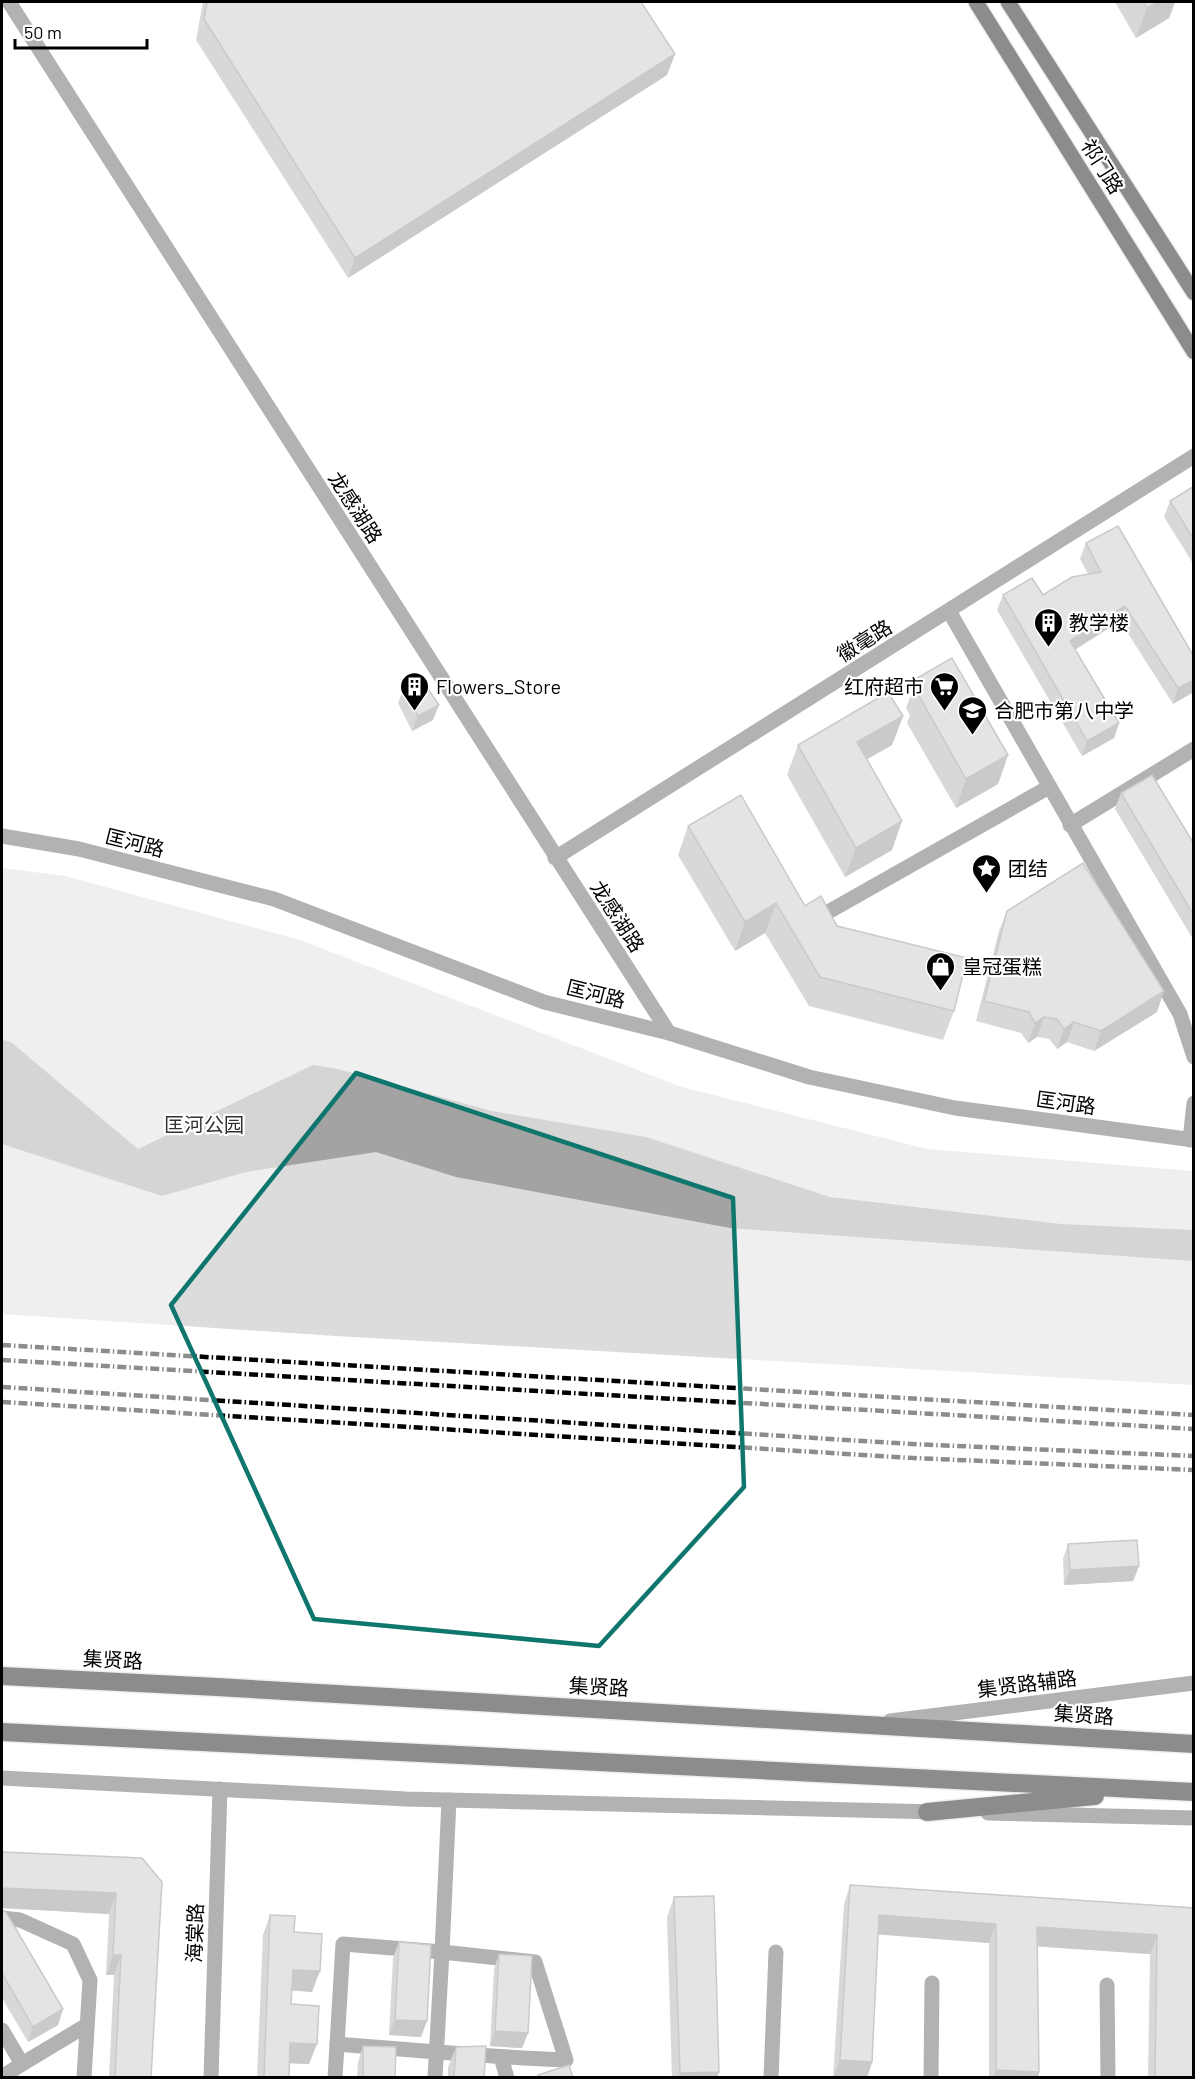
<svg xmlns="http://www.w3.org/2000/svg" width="1195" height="2079" font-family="Barlow,'Noto Sans SC',sans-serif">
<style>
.green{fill:#dcdcdc}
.water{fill:#a3a3a3}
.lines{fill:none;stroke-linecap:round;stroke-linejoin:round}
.major-casing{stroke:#dbdbdb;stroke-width:18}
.highway-casing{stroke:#dbdbdb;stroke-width:21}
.minor{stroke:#555;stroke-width:15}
.major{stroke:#000;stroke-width:15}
.highway{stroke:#000;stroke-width:18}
.rail{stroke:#000;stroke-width:4.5;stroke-dasharray:9 3 1.5 3;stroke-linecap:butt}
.wall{fill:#a9a9a9}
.shaded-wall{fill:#898989}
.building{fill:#c4c4c4;stroke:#898989;stroke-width:1.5}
.marked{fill:none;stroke:#0f766e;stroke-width:4.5;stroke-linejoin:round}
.labels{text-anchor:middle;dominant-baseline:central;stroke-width:4.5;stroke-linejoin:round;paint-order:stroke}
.street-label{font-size:20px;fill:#000;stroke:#fff}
.poi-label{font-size:20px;fill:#000;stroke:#fff;text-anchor:start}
.park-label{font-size:20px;fill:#333;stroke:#fff}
</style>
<rect width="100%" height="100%" fill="#fff"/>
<path class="green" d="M2 868 65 876 300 940 682 1087 927 1149 1193 1171V1385L336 1336 2 1314Z"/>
<path class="water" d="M2 1039 12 1043 138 1149 313 1065 338 1069 492 1111 646 1137 830 1197 1061 1224 1193 1230V1261L730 1228 456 1177 376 1152 246 1172 162 1196 2 1144Z"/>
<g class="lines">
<defs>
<g id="major">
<path d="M976 2 1194 352"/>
<path d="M1008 2 1194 293"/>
</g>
<g id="highway">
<path d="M2 1676 217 1687 1194 1744"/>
<path d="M2 1732 1194 1792"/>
<path d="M927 1812 1095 1796"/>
</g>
</defs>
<use href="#major" class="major-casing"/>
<use href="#highway" class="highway-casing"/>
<g class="minor">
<path d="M9 2 669 1033"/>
<path d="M949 611 1180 1014 1194 1057"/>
<path d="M1070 825 1194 749"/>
<path d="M2 836 79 849 274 899 544 1002 669 1033 809 1077 955 1108 1194 1140"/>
<path d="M555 858 1194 456"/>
<path d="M821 916 1049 787"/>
<path d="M1190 1140 1194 1103"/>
<path d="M890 1721 1194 1683"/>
<path d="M2 1778 406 1799 937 1812"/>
<path d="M988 1813 1194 1818"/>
<path d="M2 1918 20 1920 73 1944 90 1980 84 2078"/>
<path d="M1107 1985 1108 2078"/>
<path d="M2 2030 22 2064 87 2025"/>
<path d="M337 2044C413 2050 490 2057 566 2060L535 1962 442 1952 435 2078"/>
<path d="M501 2057 507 2078"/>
<path d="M2 2077 22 2064"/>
<path d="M211 2078 220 1789"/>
<path d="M335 2078 343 1944 442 1952 449 1800"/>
<path d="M771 2078 776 1952"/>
<path d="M931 2078 932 1983"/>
</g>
<use href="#major" class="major"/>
<use href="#highway" class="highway"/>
<g class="rail">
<path d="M2 1345 1194 1415"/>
<path d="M2 1360 1194 1429"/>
<path d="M2 1387 911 1444 1194 1456"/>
<path d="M2 1402 913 1458 1194 1470"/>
</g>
</g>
<g class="wall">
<path d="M203 2H641L675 54 667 75 348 278 196 40Z"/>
<path d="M1115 2H1175L1169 18 1136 38Z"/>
<path d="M1194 486V565L1164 517 1170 501Z"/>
<path d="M1086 543 1194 657 1173 704 1120 621 1075 650 1119 723 1114 738 1082 756 997 610 1003 595H1043L1088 574 1080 559Z"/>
<path d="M917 678 1008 755 998 784 956 808 907 723 910 715 906 708Z"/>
<path d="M404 688 433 720 412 731 398 703Z"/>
<path d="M903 716 892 745 867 759 892 850 845 877 787 775 798 745Z"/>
<path d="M1121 793 1194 844V941L1115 809Z"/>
<path d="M688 826 805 906 837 926 954 1011 943 1040 809 1006 765 933 735 951 678 855Z"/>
<path d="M1007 911 1157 1012 1094 1051 1067 1042 1057 1049 1049 1039 1037 1037 1028 1043 1021 1033 976 1021 999 931Z"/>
<path d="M1068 1544 1139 1566 1133 1581 1064 1585 1063 1559Z"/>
<path d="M142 1858 151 2078H109L114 1975H106L109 1914 2 1908Z"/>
<path d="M850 1885 1194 1908V2078H1148L1150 1954 1037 1946 1039 2072 1038 2078H989V1943L878 1934 872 2062 867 2078H833L844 1904Z"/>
<path d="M674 1897 719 2072 717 2078H672L667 1917Z"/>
<path d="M2 1910 63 2009 58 2025 28 2042 2 1998Z"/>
<path d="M270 1915 294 1932 312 1992 292 1990 291 2004 309 2064 289 2063V2078H257L263 1935Z"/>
<path d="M399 1942 421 2037 389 2035 393 1958Z"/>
<path d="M499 1954 528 2033 522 2048 490 2046 494 1969Z"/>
<path d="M363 2046 395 2078H357L358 2062Z"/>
<path d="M456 2047 484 2078H448V2067Z"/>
</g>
<g class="shaded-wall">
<path d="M1158 2H1175L1169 18 1136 38 1147 8Z"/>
<path d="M675 54 667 75 348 278 355 258Z"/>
<path d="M1125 606 1120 621 1064 656 1070 641Z"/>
<path d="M1194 680V692L1173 704 1178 688Z"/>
<path d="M439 705 433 720 412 731 418 716Z"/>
<path d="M903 716 892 745 846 771 857 742Z"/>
<path d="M1119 723 1114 738 1082 756 1087 741Z"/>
<path d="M1008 755 998 784 956 808 966 779Z"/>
<path d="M902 821 892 850 845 877 856 848Z"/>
<path d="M776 903 765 933 735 951 745 922Z"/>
<path d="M1164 991 1157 1012 1094 1051 1101 1031Z"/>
<path d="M1044 1017 1037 1037 1028 1043 1035 1023Z"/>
<path d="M1074 1022 1067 1042 1057 1049 1064 1029Z"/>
<path d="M1139 1566 1133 1581 1064 1585 1070 1570Z"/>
<path d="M2 1888 116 1893 109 1914 2 1908Z"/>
<path d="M879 1915 996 1924 989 1943 872 1934Z"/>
<path d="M1037 1927 1157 1935 1150 1954 1030 1946Z"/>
<path d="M113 1955H121L114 1975H106Z"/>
<path d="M293 1970 320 1971 312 1992 286 1990Z"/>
<path d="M63 2009 58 2025 28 2042 33 2027Z"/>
<path d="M395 2020 427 2021 421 2037 389 2035Z"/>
<path d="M495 2031 528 2033 522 2048 490 2046Z"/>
<path d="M290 2043 317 2044 309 2064 283 2063Z"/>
<path d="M840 2060 872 2062 867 2078H833Z"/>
<path d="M996 2070 1039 2072 1038 2078H993Z"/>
<path d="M719 2072 717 2078H678L680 2073Z"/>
</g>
<g class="building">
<path d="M207 2H641L675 54 355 258 204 19Z"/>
<path d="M1143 2H1158L1147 8Z"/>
<path d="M1194 486V540L1170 501Z"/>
<path d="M1118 526 1194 657V680L1178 688 1125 606 1070 641 1119 723 1087 741 1003 595 1032 578 1043 595 1072 577 1101 572 1086 543Z"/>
<path d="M952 658 1008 755 966 779 918 694 923 690 917 678Z"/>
<path d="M419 676 439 705 418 716 404 688Z"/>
<path d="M888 692 903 716 857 742 902 821 856 848 798 745Z"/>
<path d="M1152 775 1194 844V916L1121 793Z"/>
<path d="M741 795 805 906 821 896 837 926 967 958 954 1011 820 977 776 903 745 922 688 826Z"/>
<path d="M1083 863 1164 991 1101 1031 1074 1022 1064 1029 1057 1019 1044 1017 1035 1023 1029 1012 984 1001 1007 911Z"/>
<path d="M1137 1540 1139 1566 1070 1570 1068 1544Z"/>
<path d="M2 1852 142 1858 162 1882 151 2078H115L121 1955H113L116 1893 2 1888Z"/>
<path d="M850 1885 1194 1908V2078H1155L1157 1935 1037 1927 1039 2072 996 2070V1924L879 1915 872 2062 840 2060Z"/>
<path d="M714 1896 719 2072 680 2073 674 1897Z"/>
<path d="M2 1910 6 1912 63 2009 33 2027 2 1973Z"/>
<path d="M270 1915 295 1916 294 1932 322 1934 320 1971 293 1970 291 2004 319 2006 317 2044 290 2043 289 2078H264Z"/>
<path d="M399 1942 431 1945 427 2021 395 2020Z"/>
<path d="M499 1954 532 1956 528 2033 495 2031Z"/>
<path d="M363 2046 396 2047 395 2078H363Z"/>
<path d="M486 2046 484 2078H454L456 2047Z"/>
<path d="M569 2065 573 2078H539L538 2075Z"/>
</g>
<path d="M0 0H1195V2079H0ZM356 1073 733 1198 744 1487 599 1646 314 1619 171 1305Z" fill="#fff" fill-opacity=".55" fill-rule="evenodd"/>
<path class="marked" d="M356 1073 733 1198 744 1487 599 1646 314 1619 171 1305Z"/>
<defs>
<symbol id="building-pin" viewBox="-11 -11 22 30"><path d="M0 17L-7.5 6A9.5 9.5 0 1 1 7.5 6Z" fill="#000" stroke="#fff"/><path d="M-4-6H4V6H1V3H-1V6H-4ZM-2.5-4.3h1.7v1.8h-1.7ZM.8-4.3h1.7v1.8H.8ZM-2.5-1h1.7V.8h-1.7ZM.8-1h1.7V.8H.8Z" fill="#fff"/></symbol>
<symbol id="supermarket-pin" viewBox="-11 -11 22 30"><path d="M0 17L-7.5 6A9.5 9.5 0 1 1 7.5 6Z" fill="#000" stroke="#fff"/><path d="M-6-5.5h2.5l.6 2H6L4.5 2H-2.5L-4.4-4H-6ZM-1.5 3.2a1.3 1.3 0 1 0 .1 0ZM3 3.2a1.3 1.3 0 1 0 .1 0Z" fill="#fff"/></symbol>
<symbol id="school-pin" viewBox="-11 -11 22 30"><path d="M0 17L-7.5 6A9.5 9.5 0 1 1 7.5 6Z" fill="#000" stroke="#fff"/><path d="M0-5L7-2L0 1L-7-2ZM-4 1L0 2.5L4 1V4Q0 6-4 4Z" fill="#fff"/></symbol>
<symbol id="sight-pin" viewBox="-11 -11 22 30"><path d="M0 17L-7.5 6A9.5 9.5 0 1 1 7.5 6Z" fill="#000" stroke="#fff"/><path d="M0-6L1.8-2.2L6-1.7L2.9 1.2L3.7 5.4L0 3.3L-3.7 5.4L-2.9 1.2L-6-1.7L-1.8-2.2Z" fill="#fff"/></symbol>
<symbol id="shop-pin" viewBox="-11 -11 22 30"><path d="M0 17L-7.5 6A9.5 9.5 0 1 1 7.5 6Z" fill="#000" stroke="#fff"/><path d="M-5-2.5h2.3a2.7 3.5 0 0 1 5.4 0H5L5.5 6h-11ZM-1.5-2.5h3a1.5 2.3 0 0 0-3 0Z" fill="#fff"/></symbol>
</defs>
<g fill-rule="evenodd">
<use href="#building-pin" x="1032" y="606" width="33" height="45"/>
<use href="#building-pin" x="398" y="670" width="33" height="45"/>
<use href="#supermarket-pin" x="928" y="670" width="33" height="45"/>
<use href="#school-pin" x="956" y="694" width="33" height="45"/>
<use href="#sight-pin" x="970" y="852" width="33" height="45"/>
<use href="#shop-pin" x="924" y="950" width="33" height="45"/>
</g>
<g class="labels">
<g class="street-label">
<text transform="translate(1103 166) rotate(58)">祁门路</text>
<text transform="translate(356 507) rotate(57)">龙感湖路</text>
<text transform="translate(864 640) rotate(-32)">徽毫路</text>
<text transform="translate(135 842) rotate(14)">匡河路</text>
<text transform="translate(618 916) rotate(57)">龙感湖路</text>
<text transform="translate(596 993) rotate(14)">匡河路</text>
<text transform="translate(1066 1102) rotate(8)">匡河路</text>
<text transform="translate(113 1659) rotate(3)">集贤路</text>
<text transform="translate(1027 1683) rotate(-7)">集贤路辅路</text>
<text transform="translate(599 1686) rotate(3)">集贤路</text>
<text transform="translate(1084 1714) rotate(4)">集贤路</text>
<text transform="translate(194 1933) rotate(-88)">海棠路</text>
</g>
<g class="poi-label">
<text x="1069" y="622">教学楼</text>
<text x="436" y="686">Flowers_Store</text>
<text x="924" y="686" text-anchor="end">红府超市</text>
<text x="994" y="710">合肥市第八中学</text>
<text x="1008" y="868">团结</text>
<text x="962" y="966">皇冠蛋糕</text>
</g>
<g class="park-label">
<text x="204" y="1124">匡河公园</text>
</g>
</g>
<rect width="1195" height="2079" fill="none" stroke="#000000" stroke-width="6"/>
<path d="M15 39v9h132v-9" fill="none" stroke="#000000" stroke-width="3"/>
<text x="24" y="39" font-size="18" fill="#000000" stroke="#ffffff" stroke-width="4.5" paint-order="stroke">50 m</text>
</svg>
